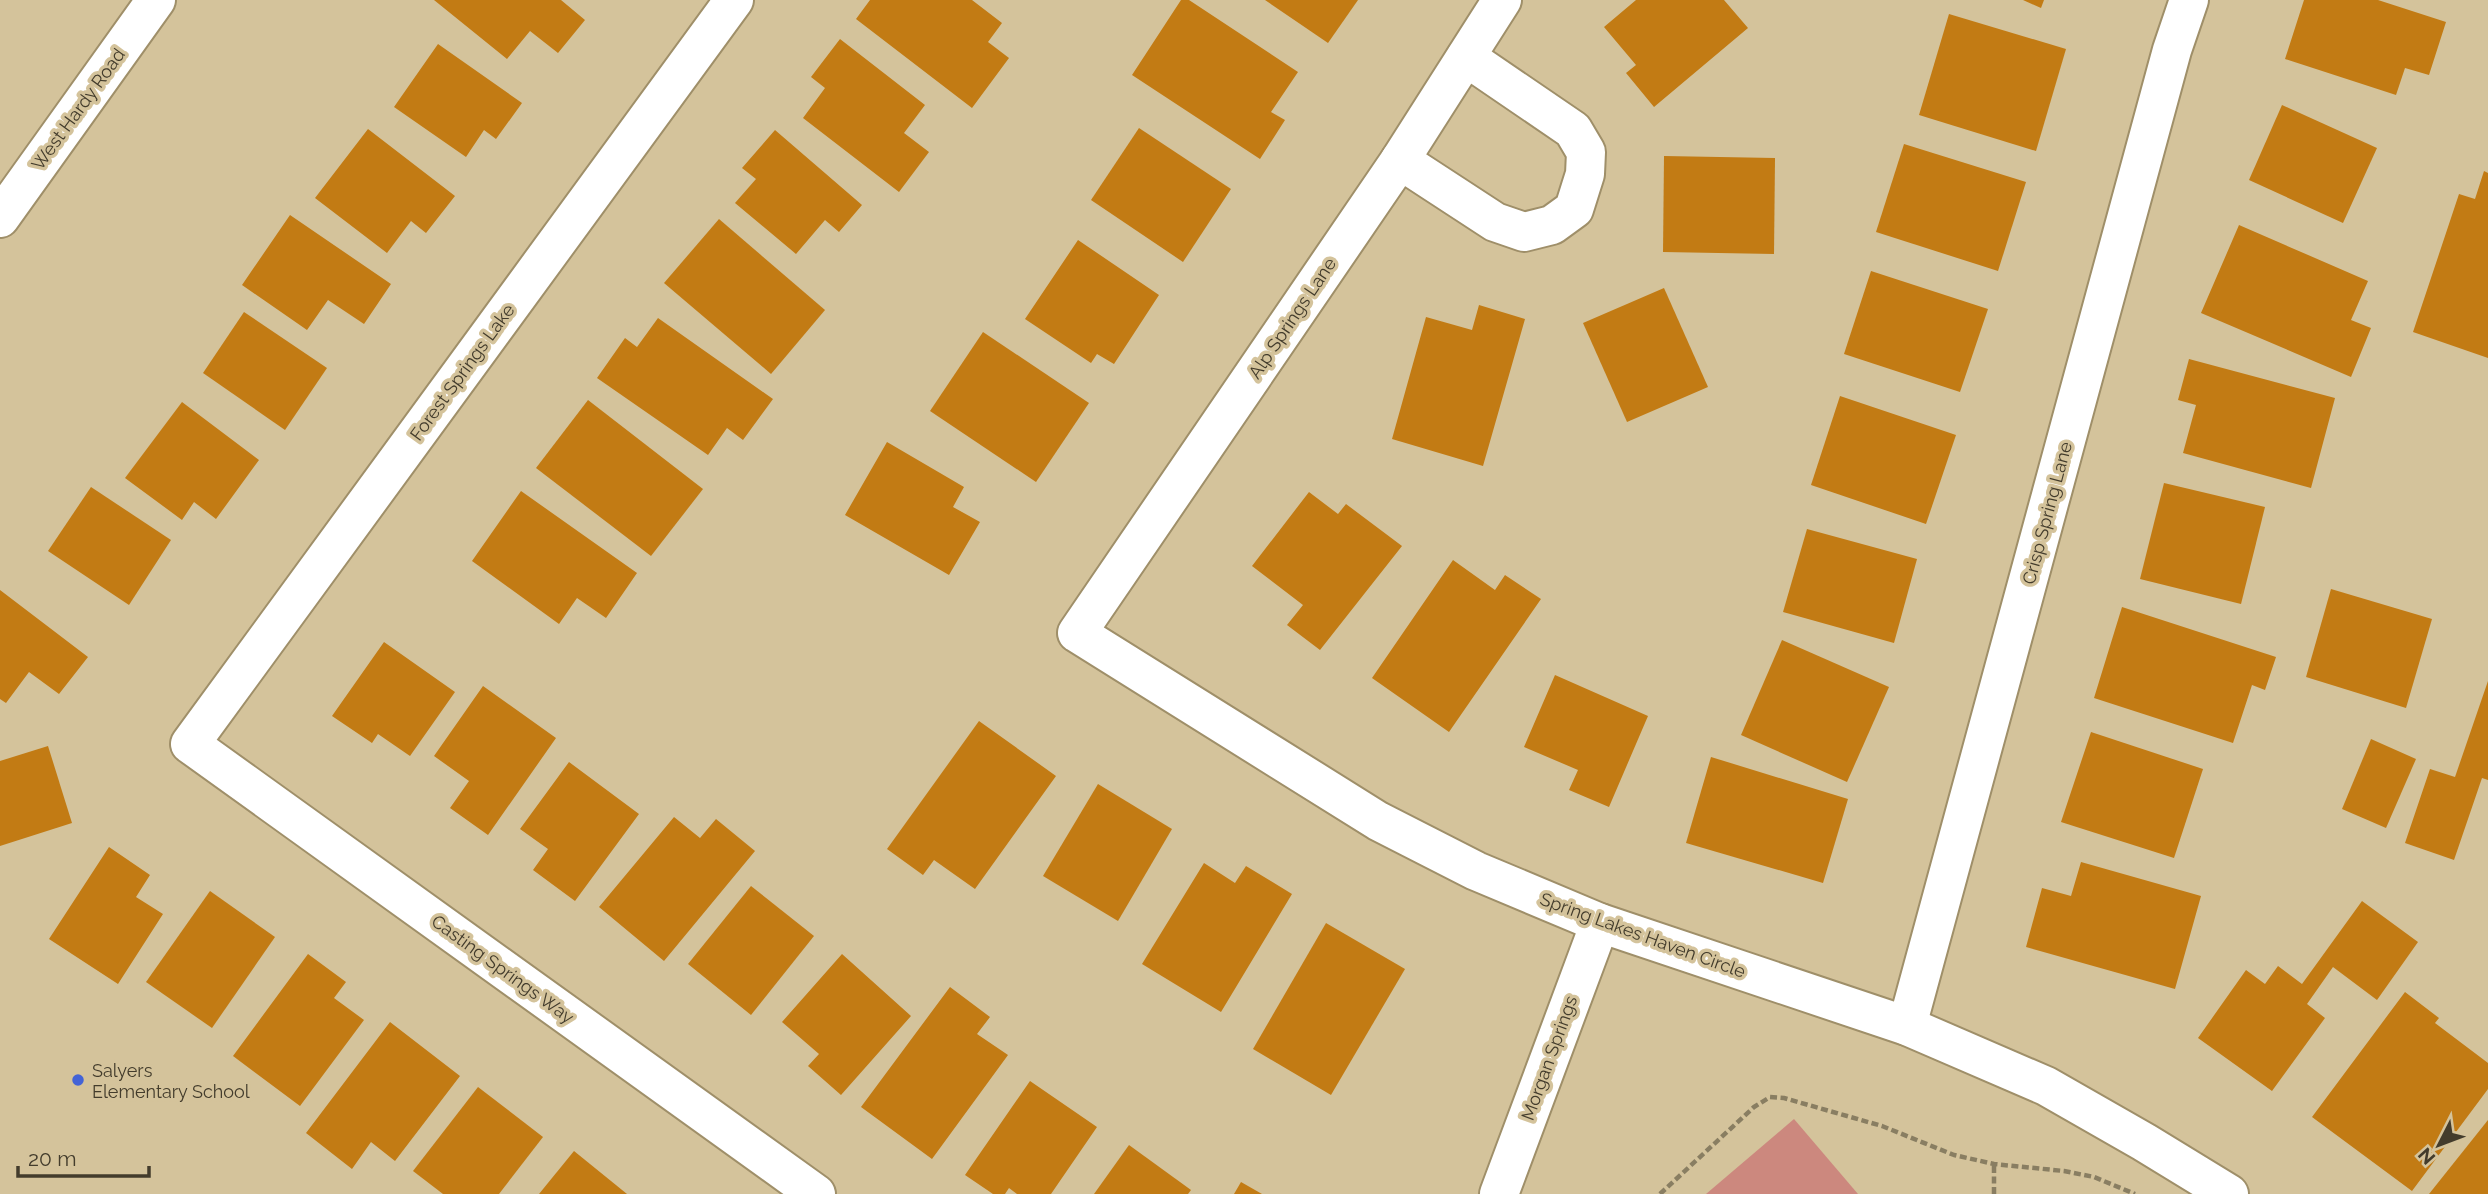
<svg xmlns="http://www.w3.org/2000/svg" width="2488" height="1194" font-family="Raleway,sans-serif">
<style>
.green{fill:#cc887e}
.building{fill:#c27b14}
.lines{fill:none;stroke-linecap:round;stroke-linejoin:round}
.minor-casing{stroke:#9f8f69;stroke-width:42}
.major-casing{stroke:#9f8f69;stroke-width:42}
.path{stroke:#897e62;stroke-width:4.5;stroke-dasharray:7 3.5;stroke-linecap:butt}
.minor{stroke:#fff;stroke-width:38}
.major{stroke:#fff;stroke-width:38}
.poi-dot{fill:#4363d6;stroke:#d4c39b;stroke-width:2.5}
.labels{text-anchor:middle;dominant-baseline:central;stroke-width:7;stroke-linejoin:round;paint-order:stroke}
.street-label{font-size:18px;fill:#433c2c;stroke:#d4c39b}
.poi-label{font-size:18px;fill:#433c2c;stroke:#d4c39b;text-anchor:start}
</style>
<rect width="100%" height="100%" fill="#d4c39b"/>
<path class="green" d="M1794 1119 1858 1194H1706Z"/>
<g class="building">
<path d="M434 0H561L585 20 558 53 530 31 507 59Z"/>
<path d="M870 0H972L1002 23 988 42 1009 58 972 108 856 19Z"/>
<path d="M1181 0H1189L1298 72 1271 112 1285 120 1260 159 1132 75Z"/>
<path d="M1265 0H1358L1328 43Z"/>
<path d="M1636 0H1724L1748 28 1654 107 1626 73 1636 65 1604 27Z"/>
<path d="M2023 0H2044L2041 8Z"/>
<path d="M2304 0H2378L2446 22 2429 75 2405 68 2396 95 2285 59Z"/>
<path d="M1949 14 2066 49 2036 151 1919 115Z"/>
<path d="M840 39 925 105 904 133 929 152 899 192 803 118 825 88 811 77Z"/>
<path d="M438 44 522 103 496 139 484 130 466 157 394 107Z"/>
<path d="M2282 105 2377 148 2343 223 2249 180Z"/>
<path d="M1139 128 1231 189 1183 262 1091 200Z"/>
<path d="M368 129 455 196 426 233 411 221 387 253 315 198Z"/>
<path d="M775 130 862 205 839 232 825 220 796 254 735 203 756 179 742 168Z"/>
<path d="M1904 144 2026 182 1998 271 1876 232Z"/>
<path d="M1664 156 1775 158 1774 254 1663 252Z"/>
<path d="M2484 171 2488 173V358L2413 332 2459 194 2475 199Z"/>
<path d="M290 215 391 284 364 324 328 300 307 330 242 285Z"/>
<path d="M719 219 825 310 771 374 664 283Z"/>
<path d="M2239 225 2368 281 2351 320 2371 328 2351 377 2201 313Z"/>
<path d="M1078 240 1159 295 1114 364 1097 354 1091 363 1025 319Z"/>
<path d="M1871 271 1988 309 1960 392 1844 354Z"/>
<path d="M1664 288 1708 387 1627 422 1583 323Z"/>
<path d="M1479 305 1525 319 1483 466 1392 439 1426 317 1472 330Z"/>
<path d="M244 312 327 368 285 430 203 373Z"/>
<path d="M658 318 773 399 743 440 727 428 708 455 597 378 625 338 637 347Z"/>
<path d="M983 332 1089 403 1036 482 930 411Z"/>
<path d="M2189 359 2335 398 2311 488 2183 453 2196 405 2178 400Z"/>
<path d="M1840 396 1956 435 1926 524 1811 485Z"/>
<path d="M588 400 703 489 651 556 536 468Z"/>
<path d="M182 402 259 460 216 519 194 502 182 520 125 478Z"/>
<path d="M887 442 964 487 953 507 980 522 949 575 845 515Z"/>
<path d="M2164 483 2265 507 2241 604 2140 579Z"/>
<path d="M91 487 171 540 129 605 48 551Z"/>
<path d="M521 491 637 573 606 618 577 598 559 624 472 561Z"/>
<path d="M1309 492 1338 514 1346 504 1402 546 1320 650 1287 625 1303 605 1252 566Z"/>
<path d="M1807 529 1917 559 1894 643 1783 612Z"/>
<path d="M1453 560 1495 590 1505 575 1541 599 1449 732 1372 678Z"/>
<path d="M2331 589 2432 619 2406 708 2306 677Z"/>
<path d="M0 590 88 657 59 694 29 672 6 703 0 699Z"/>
<path d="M2122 607 2276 657 2265 690 2252 685 2233 743 2094 698Z"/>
<path d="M1782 640 1889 687 1847 782 1741 735Z"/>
<path d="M384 642 455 692 410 756 378 734 372 743 332 716Z"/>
<path d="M1555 675 1648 716 1609 807 1569 790 1578 770 1524 747Z"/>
<path d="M2488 681V780L2482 778 2454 860 2405 843 2430 769 2455 777Z"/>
<path d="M483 686 556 738 488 835 450 808 469 781 434 756Z"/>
<path d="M979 721 1056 776 975 889 934 860 923 875 887 849Z"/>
<path d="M2091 732 2203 769 2174 858 2061 822Z"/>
<path d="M2371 739 2416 759 2386 828 2342 809Z"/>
<path d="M48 746 72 823 0 846V761Z"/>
<path d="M1711 757 1848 799 1823 883 1686 843Z"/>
<path d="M569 762 639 814 575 901 533 870 548 849 520 829Z"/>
<path d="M1098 784 1172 829 1118 921 1043 876Z"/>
<path d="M674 817 700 838 716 819 755 851 664 961 599 907Z"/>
<path d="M109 847 150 875 136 897 163 914 118 984 49 939Z"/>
<path d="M2081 862 2201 896 2175 989 2026 947 2042 888 2071 896Z"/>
<path d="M1204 863 1235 883 1246 866 1292 894 1221 1012 1142 964Z"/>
<path d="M751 886 814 936 751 1015 688 964Z"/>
<path d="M210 891 275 937 212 1028 146 982Z"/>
<path d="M2362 901 2418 942 2377 1000 2333 967 2307 1004 2325 1018 2272 1091 2198 1038 2246 970 2265 984 2278 966 2302 984Z"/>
<path d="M1326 923 1405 969 1331 1095 1253 1049Z"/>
<path d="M308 954 346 982 334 998 364 1020 300 1106 233 1056Z"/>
<path d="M842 954 911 1016 841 1095 808 1066 819 1054 782 1022Z"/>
<path d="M950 987 990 1017 977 1034 1008 1055 932 1159 861 1107Z"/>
<path d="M2405 992 2439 1018 2435 1023 2488 1063V1089L2412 1191 2312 1117Z"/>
<path d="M390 1022 460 1076 395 1161 371 1142 352 1169 306 1133Z"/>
<path d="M1030 1081 1097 1127 1051 1194H1017L1009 1188 1005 1194H993L965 1175Z"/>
<path d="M478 1087 543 1137 499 1194H443L413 1171Z"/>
<path d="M2488 1120V1194H2429Z"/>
<path d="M1129 1145 1191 1190 1188 1194H1094Z"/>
<path d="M574 1151 627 1194H539Z"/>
<path d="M1241 1182 1262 1194H1234Z"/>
</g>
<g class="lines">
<defs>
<g id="minor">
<path d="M734 0 190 744 816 1194"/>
<path d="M1502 0 1400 160 1077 633 1378 821 1476 871 1600 923 1907 1026 2046 1086 2144 1142 2229 1194"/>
<path d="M1400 160 1495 222 1524 232 1552 225 1574 209 1585 174 1586 152 1573 130 1466 57"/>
<path d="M1907 1026 2172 50 2189 0"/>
<path d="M1499 1194 1600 923"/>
</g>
<path id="major" d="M0 218 156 0"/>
</defs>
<use href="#minor" class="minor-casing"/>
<use href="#major" class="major-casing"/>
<g class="path">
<path d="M1660 1194 1754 1107 1770 1097 1784 1098 1882 1126 1954 1155 1994 1164 2064 1171 2094 1177 2135 1194"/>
<path d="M1994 1194V1164"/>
</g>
<use href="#minor" class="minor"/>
<use href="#major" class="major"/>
</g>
<circle class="poi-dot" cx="78" cy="1080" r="7"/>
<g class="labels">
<g class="street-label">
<text transform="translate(78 109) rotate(-54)">West Hardy Road</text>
<text transform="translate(1292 318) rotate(-56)">Alp Springs Lane</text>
<text transform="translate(462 372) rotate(-54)">Forest Springs Lake</text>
<text transform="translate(2047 513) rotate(-75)">Crisp Spring Lane</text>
<text transform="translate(1643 935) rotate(20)">Spring Lakes Haven Circle</text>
<text transform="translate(503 969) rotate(36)">Casting Springs Way</text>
<text transform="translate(1549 1058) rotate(-70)">Morgan Springs</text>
</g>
<g class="poi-label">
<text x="92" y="1070">Salyers<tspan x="92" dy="21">Elementary School</tspan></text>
</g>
</g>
<g transform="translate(2439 1145) rotate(228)" stroke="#d4c39b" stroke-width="5" paint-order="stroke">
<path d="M0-5L12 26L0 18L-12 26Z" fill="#433c2c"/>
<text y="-10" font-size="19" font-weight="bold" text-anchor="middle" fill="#433c2c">N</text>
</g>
<path d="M18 1166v10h131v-10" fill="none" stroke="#433c2c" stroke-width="3.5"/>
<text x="28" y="1166" font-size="21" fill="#433c2c" stroke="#d4c39b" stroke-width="5" paint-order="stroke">20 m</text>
</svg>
